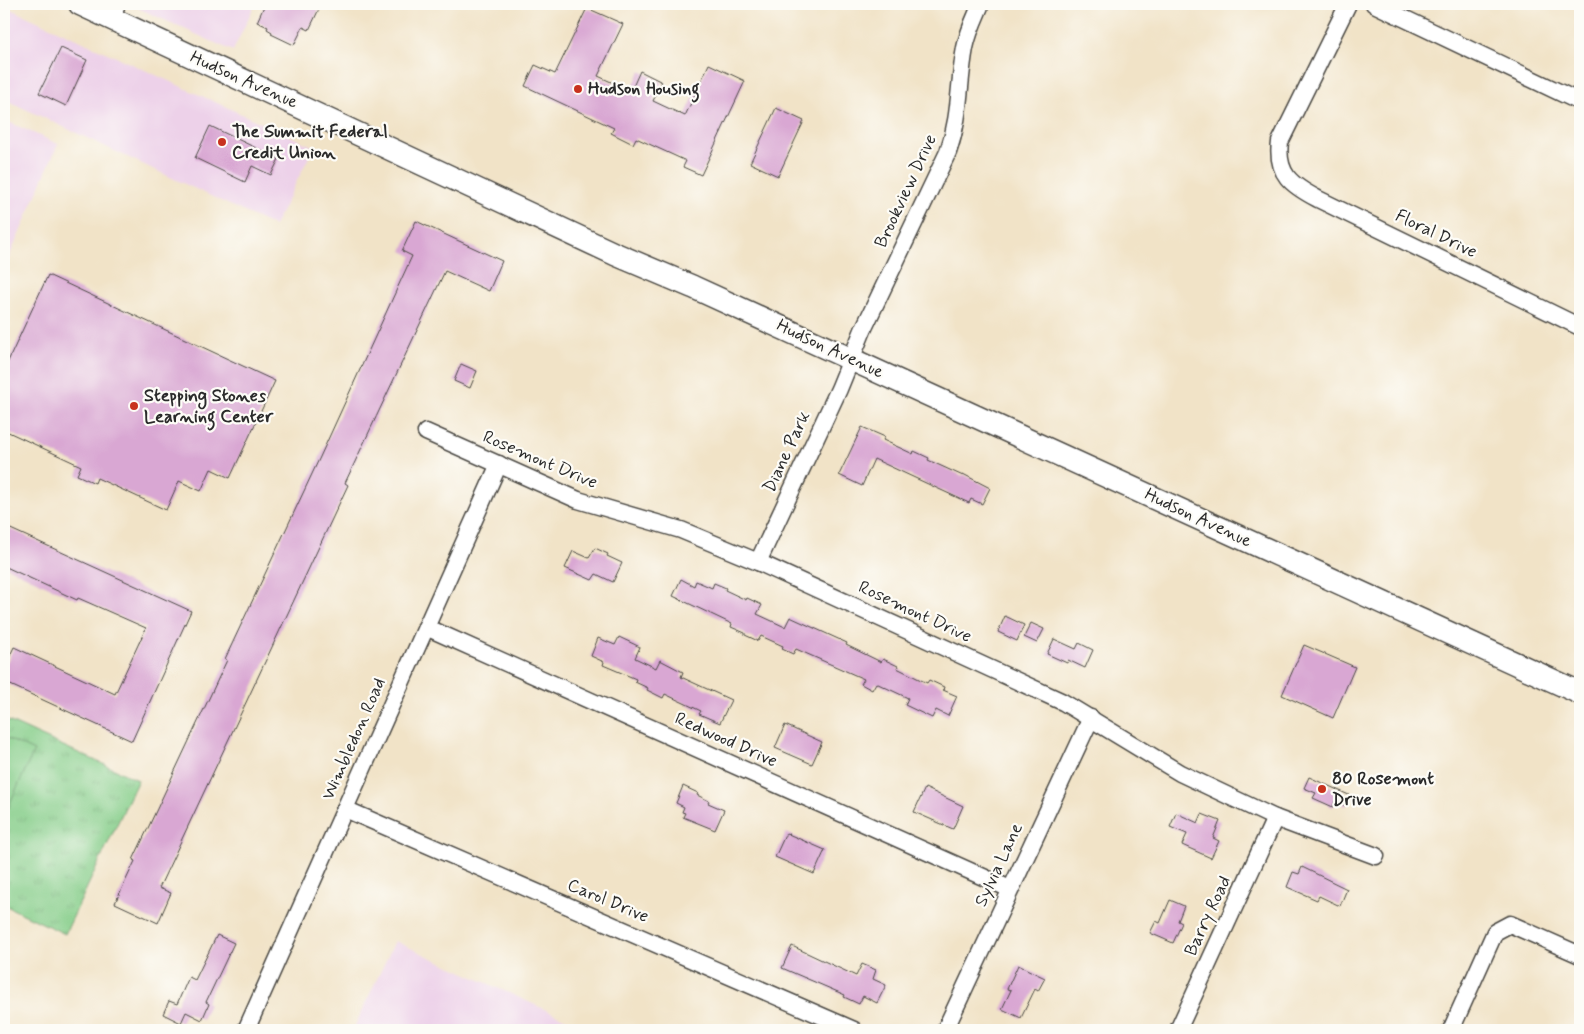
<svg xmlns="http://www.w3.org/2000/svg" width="1584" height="1034" font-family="Mynerve,sans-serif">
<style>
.built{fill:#edd1e9}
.grass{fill:url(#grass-tufts);stroke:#587c5a}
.pitch{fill:#85cd89;stroke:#587c5a}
.building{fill:#d9a7d3}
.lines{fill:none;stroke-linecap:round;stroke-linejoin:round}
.street-casing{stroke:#494742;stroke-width:19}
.secondary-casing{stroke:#494742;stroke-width:25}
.street{stroke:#fff;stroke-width:16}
.secondary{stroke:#fff;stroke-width:22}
.poi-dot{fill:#c8321e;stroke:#fdfcf7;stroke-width:2}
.labels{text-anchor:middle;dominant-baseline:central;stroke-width:4.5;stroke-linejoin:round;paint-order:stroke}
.street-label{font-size:18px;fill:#2b2b2b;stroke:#fdfcf7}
.poi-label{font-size:18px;font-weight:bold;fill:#2b2b2b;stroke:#fdfcf7;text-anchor:start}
</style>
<defs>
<pattern id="grass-tufts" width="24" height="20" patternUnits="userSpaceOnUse" patternTransform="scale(1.25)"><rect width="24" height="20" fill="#85cd89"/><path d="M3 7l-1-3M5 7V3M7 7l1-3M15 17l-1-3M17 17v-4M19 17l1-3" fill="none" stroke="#73b076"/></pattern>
</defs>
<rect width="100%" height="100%" fill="#fdfcf7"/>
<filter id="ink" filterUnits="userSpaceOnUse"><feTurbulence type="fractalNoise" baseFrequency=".02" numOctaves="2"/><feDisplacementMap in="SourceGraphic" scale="10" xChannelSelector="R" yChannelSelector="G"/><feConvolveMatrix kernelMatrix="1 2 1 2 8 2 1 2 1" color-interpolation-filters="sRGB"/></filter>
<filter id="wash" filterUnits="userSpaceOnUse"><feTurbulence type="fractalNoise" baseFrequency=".0096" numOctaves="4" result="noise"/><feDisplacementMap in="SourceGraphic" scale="20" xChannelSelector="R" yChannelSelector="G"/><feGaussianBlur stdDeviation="1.12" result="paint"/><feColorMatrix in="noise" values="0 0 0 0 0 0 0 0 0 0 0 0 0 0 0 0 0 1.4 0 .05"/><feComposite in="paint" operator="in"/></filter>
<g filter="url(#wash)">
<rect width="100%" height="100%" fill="#f1e3c7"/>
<g class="built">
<path d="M129 4H255L233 51Z"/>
<path d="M4 6 314 147 274 226 4 99Z"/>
<path d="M4 120 58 144 4 269Z"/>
<path d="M395 941 590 1030H353Z"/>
</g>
<path class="grass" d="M4 719 138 780 65 934 4 905Z"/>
<path class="pitch" d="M4 737 34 751 4 816Z"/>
<g id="blocks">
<g class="building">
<path d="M265 4H307L319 9 309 30 303 27 294 45 271 34 272 32 267 29 268 27 257 22Z"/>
<path d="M587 8 623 24 598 76 631 91 640 71 662 82 653 101 685 116 709 64 745 81 701 175 683 167 686 161 636 138 633 144 611 133 614 128 525 86 535 65 555 74Z"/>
<path d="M61 48 87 60 66 106 39 93Z"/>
<path d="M776 108 804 121 778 176 750 163Z"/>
<path d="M210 126 279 159 271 175 252 166 245 182 195 158Z"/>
<path d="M416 221 502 261 489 291 445 271 345 483 348 485 159 888 171 893 158 923 115 903 135 861 133 860 227 660 225 659 320 457 412 256 402 251Z"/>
<path d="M48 275 275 381 230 478 211 469 201 491 179 481 166 510 97 478 95 483 77 475 81 466 4 430V370Z"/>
<path d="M461 364 477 371 470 388 454 381Z"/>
<path d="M862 427 885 437 883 440 913 454 914 451 929 458 928 460 963 476V474L990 488 982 504 971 499 969 503 874 459 862 486 839 475Z"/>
<path d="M4 526 191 611 132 741 4 682V668L14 647 115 694 146 628 78 598 77 600 4 566Z"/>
<path d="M595 548 608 554 607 556 622 563 613 582 596 574 592 580 565 568 573 551 589 558Z"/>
<path d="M681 579 694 586 696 581 712 588 714 583 726 588 725 590 746 600 747 598 762 605 757 614 785 627 790 617 847 643 846 645 881 662 883 659 898 666 897 668 927 683 929 680 944 687 943 690 957 696 948 716 936 710 932 718 905 705 908 698 876 683 872 690 861 684 864 679 796 649 793 654 782 649 783 646 761 636 758 641 745 635V633L731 627 732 624 673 596Z"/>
<path d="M1005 616 1024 625 1017 641 998 632Z"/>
<path d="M1031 623 1044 629 1037 643 1024 637Z"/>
<path d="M619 637 640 647 635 658 656 668 660 660 683 672 681 677 731 700 720 723 699 714 701 711 665 694 663 698 647 690 648 688 635 682 636 679 603 665 604 662 591 656 598 638 615 645Z"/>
<path d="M1054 639 1076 649 1079 643 1093 650 1085 668 1068 660 1067 663 1047 654Z"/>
<path d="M1304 645 1355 667 1333 718 1282 695Z"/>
<path d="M785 725 822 742 812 764 775 748Z"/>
<path d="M1309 777 1351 796 1346 806 1335 801 1333 807 1313 798 1316 793 1304 788Z"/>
<path d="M683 786 698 793 697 795 709 801 708 803 724 810 715 830 683 817 685 813 682 812 684 807 676 803Z"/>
<path d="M925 788 963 806 953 829 914 812Z"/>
<path d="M1176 813 1198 823 1202 814 1220 821 1213 838 1219 841 1211 858 1182 845 1187 834 1170 827Z"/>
<path d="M786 833 825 850 814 874 775 857Z"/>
<path d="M1302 867 1347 889 1340 906 1319 896 1317 900 1287 887 1293 872 1299 874Z"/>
<path d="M1170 900 1184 906 1178 921 1182 923 1173 943 1150 933 1156 921 1160 923Z"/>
<path d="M217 935 234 943 206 1002 209 1004 202 1020 186 1012 181 1023 163 1014 169 1001 177 1004 189 977 195 980Z"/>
<path d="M792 946 856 976 862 964 876 970 873 979 886 985 877 1003 863 996 859 1004 844 997 845 995 782 968Z"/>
<path d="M1018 965 1045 978 1038 991 1035 989 1021 1018 1002 1009 1011 990 1007 989Z"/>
</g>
</g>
</g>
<g filter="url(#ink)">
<use href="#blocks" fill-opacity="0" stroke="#494742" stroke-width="1"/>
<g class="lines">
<defs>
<g id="street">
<path d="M1348 4 1280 142C1276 174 1291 185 1318 199L1580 327"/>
<path d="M1374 4 1580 102"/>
<path d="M111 19 117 4"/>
<path d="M426 432 578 500 681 530 758 562 1063 702 1180 773 1275 818 1376 856"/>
<path d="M758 562 839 389 863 330 948 152C961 115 958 85 965 48 968 32 975 18 981 4"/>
<path d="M426 627 1010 889"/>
<path d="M345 809 854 1030"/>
<path d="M246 1030 499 464"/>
<path d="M945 1030 1091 718"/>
<path d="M1178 1030 1275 818"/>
<path d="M1451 1030 1495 932 1510 924 1580 955"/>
</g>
<path id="secondary" d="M80 4 615 254 693 287 1580 693"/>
</defs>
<use href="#street" class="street-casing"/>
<use href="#secondary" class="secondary-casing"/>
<use href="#street" class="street"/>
<use href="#secondary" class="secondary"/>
</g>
</g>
<g class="poi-dot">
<circle cx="578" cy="89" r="5"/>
<circle cx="222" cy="142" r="5"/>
<circle cx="134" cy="406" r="5"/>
<circle cx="1322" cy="789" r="5"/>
</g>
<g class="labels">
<g class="street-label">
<text transform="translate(244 80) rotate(24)">Hudson Avenue</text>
<text transform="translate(906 191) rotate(-65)">Brookview Drive</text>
<text transform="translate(1436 234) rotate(26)">Floral Drive</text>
<text transform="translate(830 349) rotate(25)">Hudson Avenue</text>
<text transform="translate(787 452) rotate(-65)">Diane Park</text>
<text transform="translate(540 460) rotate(23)">Rosemont Drive</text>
<text transform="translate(1198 518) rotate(25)">Hudson Avenue</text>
<text transform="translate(915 612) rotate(25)">Rosemont Drive</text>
<text transform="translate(354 739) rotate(-66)">Wimbledon Road</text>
<text transform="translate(726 740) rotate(24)">Redwood Drive</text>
<text transform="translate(999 865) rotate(-65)">Sylvia Lane</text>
<text transform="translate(608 901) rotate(23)">Carol Drive</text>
<text transform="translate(1208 916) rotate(-65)">Barry Road</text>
</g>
<g class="poi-label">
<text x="588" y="89">Hudson Housing</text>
<text x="232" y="132">The Summit Federal<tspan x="232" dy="21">Credit Union</tspan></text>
<text x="144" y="396">Stepping Stones<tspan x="144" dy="21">Learning Center</tspan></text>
<text x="1332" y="779">80 Rosemont<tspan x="1332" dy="21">Drive</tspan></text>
</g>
</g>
<rect width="1584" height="1034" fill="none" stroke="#fdfcf7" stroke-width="20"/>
</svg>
